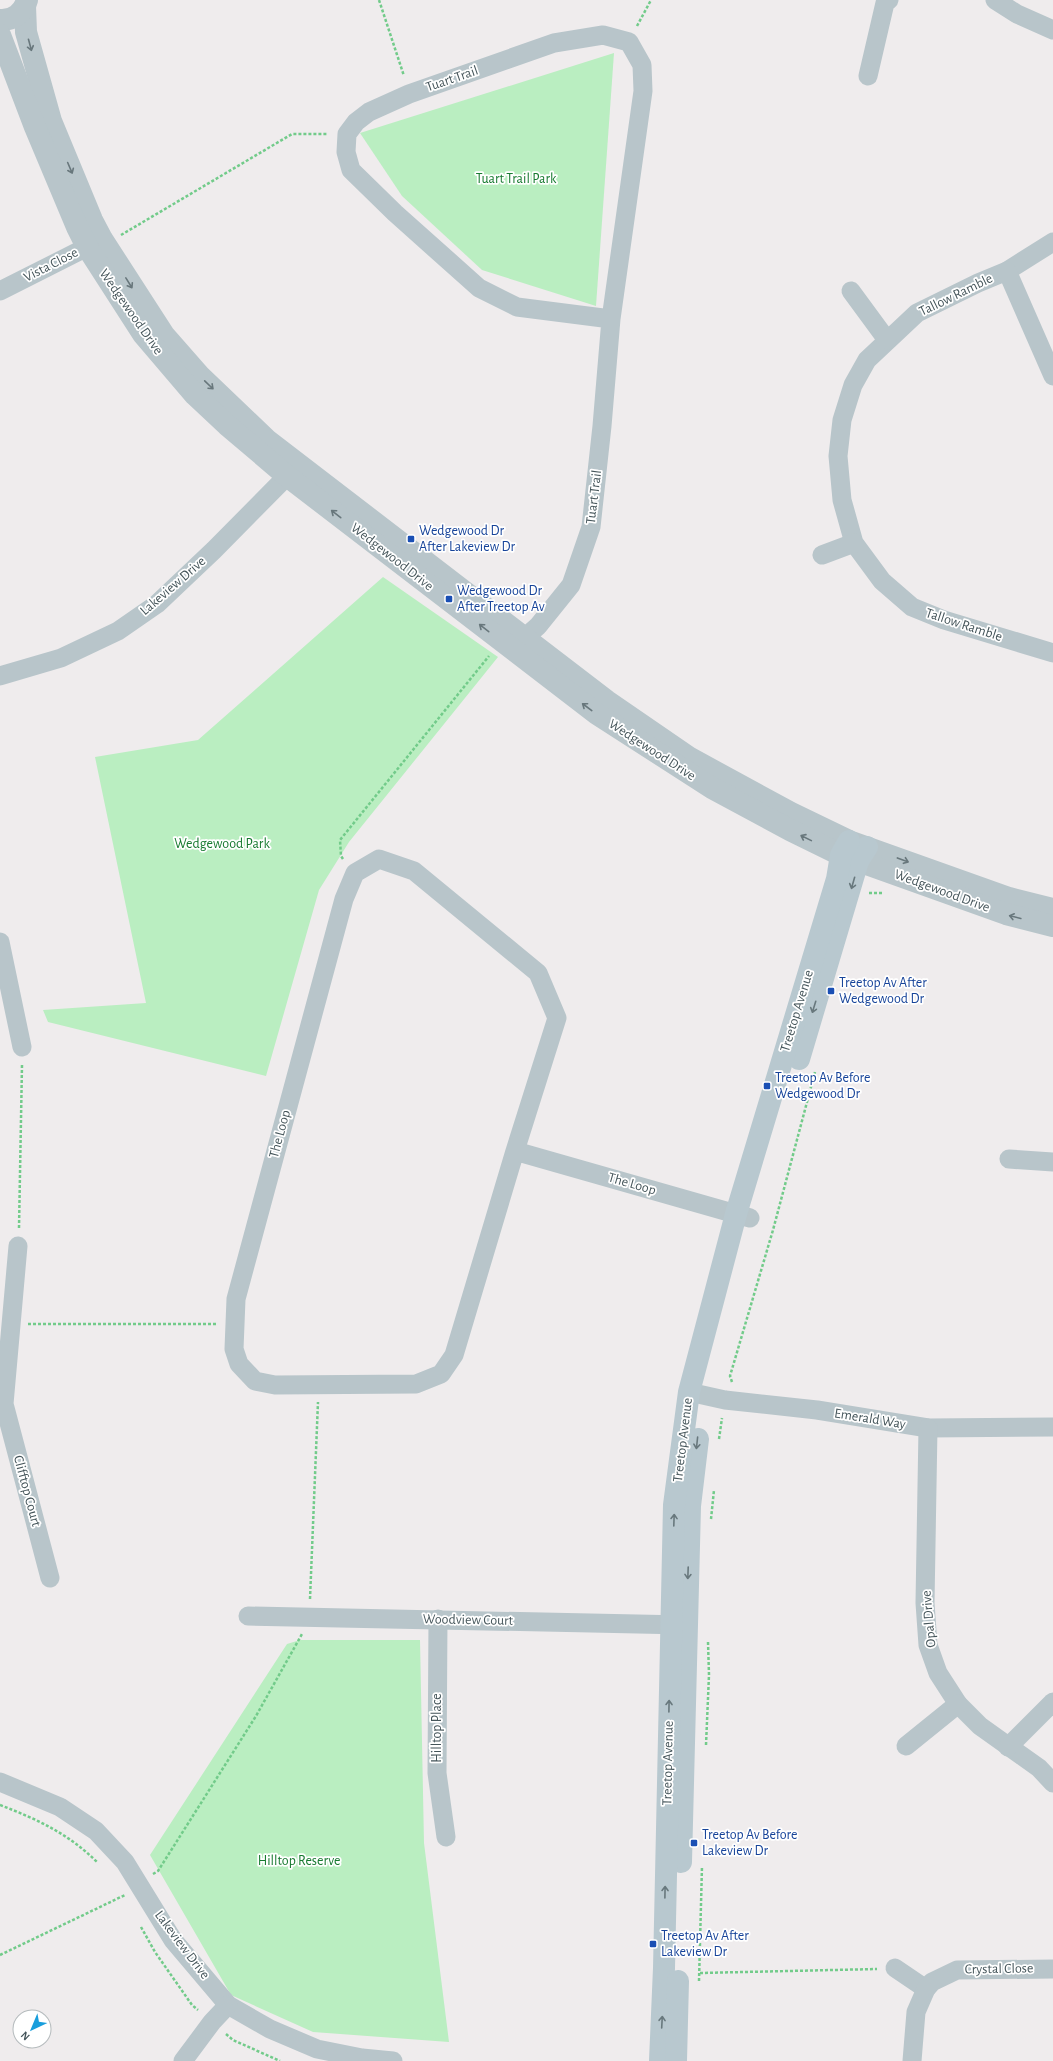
<svg xmlns="http://www.w3.org/2000/svg" width="1053" height="2061" font-family="'Alegreya Sans',sans-serif">
<style>
.green{fill:#baeec1}
.lines{fill:none;stroke-linecap:round;stroke-linejoin:round}
.path{stroke:#72cb8a;stroke-width:2.5;stroke-dasharray:3 2;stroke-linecap:butt}
.minor{stroke:#b8c5ca;stroke-width:19}
.tertiary{stroke:#b8c5ca;stroke-width:22}
.secondary{stroke:#b8c8cf;stroke-width:22}
.oneway{stroke:#68777c}
.oneway2{stroke:#68787d}
.transit-dot{fill:#1a4fb4;stroke:#fff;stroke-width:1.5}
.labels{text-anchor:middle;dominant-baseline:central;stroke-width:3.5;stroke-linejoin:round;paint-order:stroke}
.street-label{font-size:14px;fill:#45555a;stroke:#fff}
.park-label{font-size:14px;fill:#177a30;stroke:#fff}
.transit-label{font-size:14px;fill:#164399;stroke:#fff;text-anchor:start}
</style>
<rect width="100%" height="100%" fill="#efeced"/>
<g class="green">
<path d="M614 53 596 306 482 270 402 196 360 133Z"/>
<path d="M383 577 498 657 349 842 319 890 266 1076 48 1022 43 1010 146 1003 95 757 198 740Z"/>
<path d="M300 1640H420L424 1843 449 2042 313 2032 231 1995 150 1855 287 1644Z"/>
</g>
<g class="lines">
<g class="path">
<path d="M379 0 404 76"/>
<path d="M637 26 651 0"/>
<path d="M121 235 292 134H328"/>
<path d="M343 859 341 856 340 840 489 656"/>
<path d="M869 893H884"/>
<path d="M19 1228 22 1065"/>
<path d="M28 1324H217"/>
<path d="M732 1382 730 1376 773 1230 815 1072"/>
<path d="M719 1439 722 1418"/>
<path d="M711 1519 714 1490"/>
<path d="M310 1599 318 1402"/>
<path d="M706 1745 709 1675 708 1642"/>
<path d="M0 1805C39 1820 69 1834 98 1863"/>
<path d="M153 1874 158 1871 256 1716 302 1634"/>
<path d="M141 1927 155 1952 192 2005 198 2010"/>
<path d="M0 1955 125 1895"/>
<path d="M700 1973 877 1969"/>
<path d="M699 1981 702 1866"/>
<path d="M226 2034 233 2040 280 2061"/>
</g>
<g class="minor">
<path d="M995 0 1017 14 1053 30"/>
<path d="M868 76 885 3 889 0"/>
<path d="M1053 242 1007 271 978 283 917 313 867 360 853 385 842 420 838 456 842 500 854 543 882 581 912 607 944 620 1053 653"/>
<path d="M1007 271 1053 376"/>
<path d="M0 291 99 241"/>
<path d="M851 291 887 340"/>
<path d="M822 555 854 543"/>
<path d="M514 647 538 626 571 585 591 527 602 426 611 319 643 91 642 65 629 42 603 35 554 43 409 94 369 112 356 122 347 134 346 152 351 170 395 213 479 288 517 307 611 319"/>
<path d="M0 676 61 658 118 631 157 604 214 550 297 466"/>
<path d="M0 942 22 1047"/>
<path d="M515 1151 454 1355 441 1374 416 1384 275 1385 255 1381 239 1364 234 1349 236 1299 344 899 355 873 379 859 414 871 538 973 557 1018 515 1151 750 1218"/>
<path d="M1009 1159 1053 1162"/>
<path d="M18 1246 4 1404 50 1578"/>
<path d="M689 1392 725 1400 817 1410 928 1428 1053 1427"/>
<path d="M928 1428 925 1603 928 1645 938 1673 958 1704 980 1726 1039 1768 1053 1783"/>
<path d="M248 1616 685 1625"/>
<path d="M438 1619 437 1773 446 1837"/>
<path d="M906 1746 958 1704"/>
<path d="M1008 1747 1053 1702"/>
<path d="M0 1782 60 1807 96 1831 125 1862 173 1940 228 2005 270 2029 317 2049 362 2058 393 2061"/>
<path d="M895 1968 926 1989"/>
<path d="M183 2061 212 2022 228 2005"/>
<path d="M912 2061 916 2012 926 1989 932 1982 957 1970 1053 1969"/>
</g>
<g class="tertiary">
<path d="M25 6 26 32 51 121 92 220 102 239 164 335 200 376 267 440 607 701 690 758 791 813 849 841 1009 898 1053 909"/>
<path d="M0 20C13 21 24 12 27 0"/>
<path d="M0 35 35 127 77 227 87 247 143 334 195 395 227 425 287 476 597 714 712 788 790 830 841 855 1006 914 1053 926"/>
</g>
<g class="secondary">
<path d="M799 1059 858 861 867 847"/>
<path d="M681 1862 690 1506 698 1439"/>
<path d="M660 2061 664 1968 674 1505 689 1392 736 1214 837 879 841 855 849 841"/>
<path d="M676 2061 678 1981"/>
</g>
</g>
<defs><path id="oneway-shaft" d="M-6 0H5M1.5-3L5.5 0L1.5 3" fill="none" stroke-width="1.6" stroke-linecap="round" stroke-linejoin="round"/></defs>
<g class="oneway">
<use href="#oneway-shaft" transform="translate(30 45) rotate(75)"/>
<use href="#oneway-shaft" transform="translate(70 168) rotate(67)"/>
<use href="#oneway-shaft" transform="translate(129 283) rotate(58)"/>
<use href="#oneway-shaft" transform="translate(209 385) rotate(44)"/>
<use href="#oneway-shaft" transform="translate(336 514) rotate(-142)"/>
<use href="#oneway-shaft" transform="translate(484 628) rotate(-142)"/>
<use href="#oneway-shaft" transform="translate(587 707) rotate(-143)"/>
<use href="#oneway-shaft" transform="translate(806 838) rotate(-154)"/>
<use href="#oneway-shaft" transform="translate(903 860) rotate(20)"/>
<use href="#oneway-shaft" transform="translate(1015 917) rotate(-166)"/>
</g>
<g class="oneway2">
<use href="#oneway-shaft" transform="translate(853 883) rotate(106)"/>
<use href="#oneway-shaft" transform="translate(814 1007) rotate(107)"/>
<use href="#oneway-shaft" transform="translate(697 1443) rotate(96)"/>
<use href="#oneway-shaft" transform="translate(674 1520) rotate(-88)"/>
<use href="#oneway-shaft" transform="translate(688 1573) rotate(92)"/>
<use href="#oneway-shaft" transform="translate(669 1706) rotate(-89)"/>
<use href="#oneway-shaft" transform="translate(665 1892) rotate(-89)"/>
<use href="#oneway-shaft" transform="translate(662 2022) rotate(-87)"/>
</g>
<g class="transit-dot">
<rect x="407" y="535" width="8" height="8" rx="2"/>
<rect x="445" y="595" width="8" height="8" rx="2"/>
<rect x="827" y="987" width="8" height="8" rx="2"/>
<rect x="763" y="1082" width="8" height="8" rx="2"/>
<rect x="690" y="1839" width="8" height="8" rx="2"/>
<rect x="649" y="1940" width="8" height="8" rx="2"/>
</g>
<g class="labels">
<g class="street-label">
<text transform="translate(452 79) rotate(-19)">Tuart Trail</text>
<text transform="translate(51 265) rotate(-27)">Vista Close</text>
<text transform="translate(956 295) rotate(-26)">Tallow Ramble</text>
<text transform="translate(131 312) rotate(55)">Wedgewood Drive</text>
<text transform="translate(594 497) rotate(-83)">Tuart Trail</text>
<text transform="translate(392 557) rotate(38)">Wedgewood Drive</text>
<text transform="translate(173 586) rotate(-41)">Lakeview Drive</text>
<text transform="translate(964 625) rotate(18)">Tallow Ramble</text>
<text transform="translate(652 750) rotate(33)">Wedgewood Drive</text>
<text transform="translate(942 891) rotate(20)">Wedgewood Drive</text>
<text transform="translate(797 1011) rotate(-73)">Treetop Avenue</text>
<text transform="translate(280 1134) rotate(-75)">The Loop</text>
<text transform="translate(632 1184) rotate(16)">The Loop</text>
<text transform="translate(870 1419) rotate(9)">Emerald Way</text>
<text transform="translate(683 1440) rotate(-83)">Treetop Avenue</text>
<text transform="translate(27 1491) rotate(75)">Clifftop Court</text>
<text transform="translate(929 1619) rotate(-95)">Opal Drive</text>
<text transform="translate(468 1620) rotate(1)">Woodview Court</text>
<text transform="translate(437 1728) rotate(-90)">Hilltop Place</text>
<text transform="translate(668 1763) rotate(-89)">Treetop Avenue</text>
<text transform="translate(182 1945) rotate(53)">Lakeview Drive</text>
<text transform="translate(999 1969) rotate(-1)">Crystal Close</text>
</g>
<g class="park-label">
<text x="516" y="179">Tuart Trail Park</text>
<text x="222" y="844">Wedgewood Park</text>
<text x="299" y="1861">Hilltop Reserve</text>
</g>
<g class="transit-label">
<text x="419" y="531">Wedgewood Dr<tspan x="419" dy="16">After Lakeview Dr</tspan></text>
<text x="457" y="591">Wedgewood Dr<tspan x="457" dy="16">After Treetop Av</tspan></text>
<text x="839" y="983">Treetop Av After<tspan x="839" dy="16">Wedgewood Dr</tspan></text>
<text x="775" y="1078">Treetop Av Before<tspan x="775" dy="16">Wedgewood Dr</tspan></text>
<text x="702" y="1835">Treetop Av Before<tspan x="702" dy="16">Lakeview Dr</tspan></text>
<text x="661" y="1936">Treetop Av After<tspan x="661" dy="16">Lakeview Dr</tspan></text>
</g>
</g>
<g transform="translate(32 2029) rotate(224)"><circle r="19" fill="#ffffff" stroke="#b5bbbd"/>
<path d="M0-3L7 15L0 10L-7 15Z" fill="#199edc"/>
<text y="-6" font-size="11" font-weight="bold" text-anchor="middle" fill="#45555a">N</text>
</g>
</svg>
